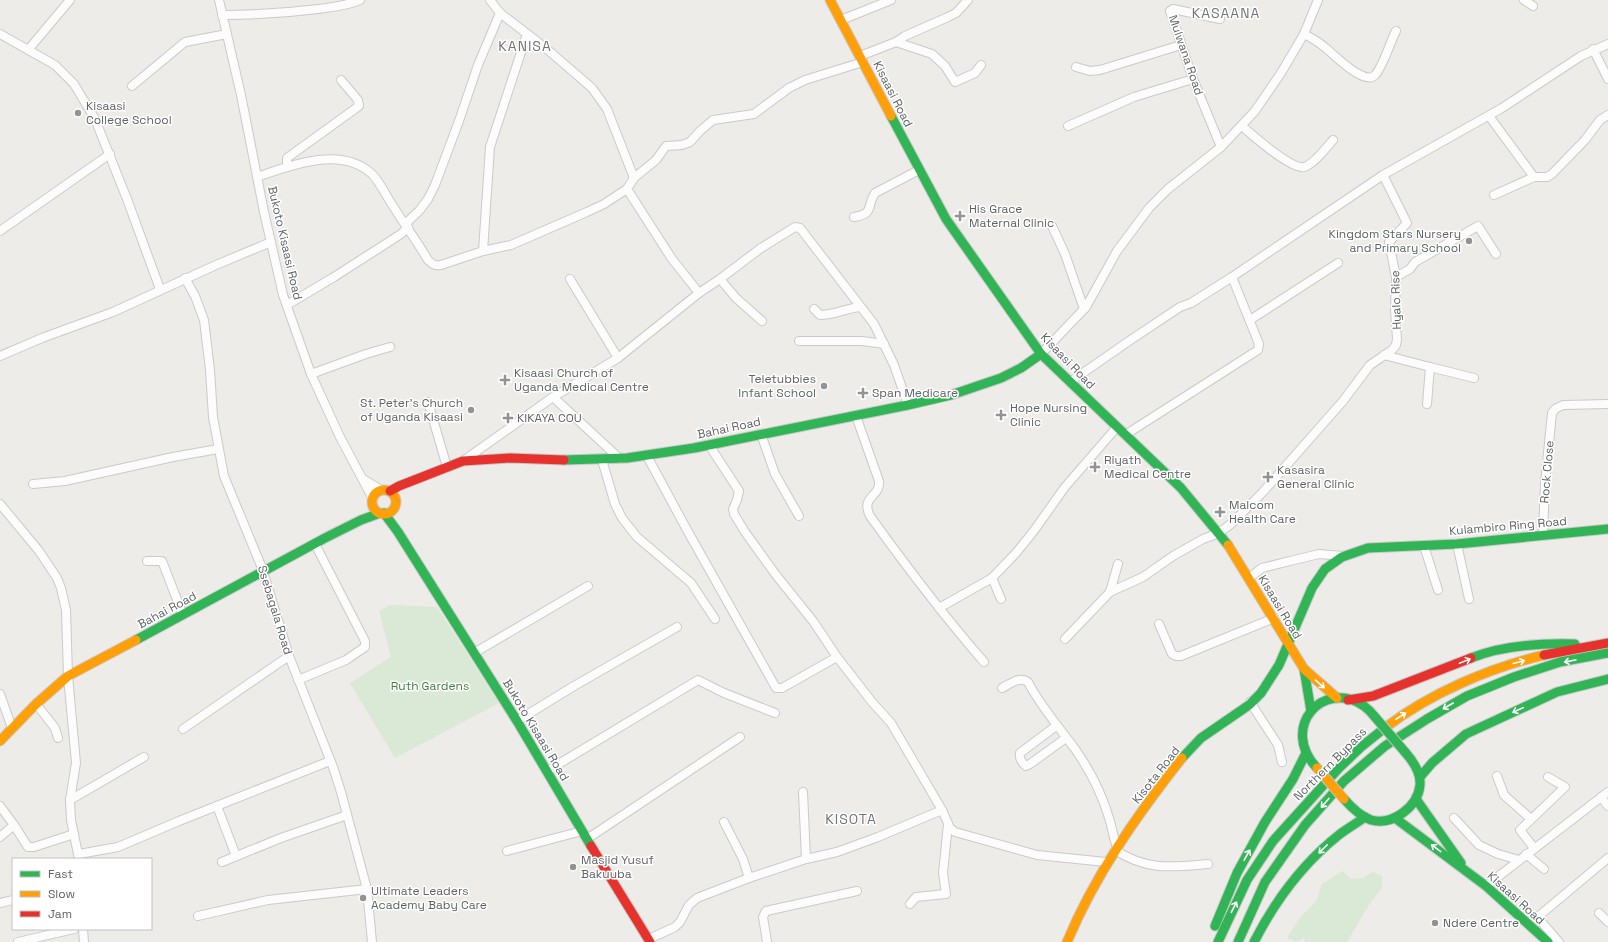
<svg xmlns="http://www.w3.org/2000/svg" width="1608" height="942" font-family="'Space Grotesk',sans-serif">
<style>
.green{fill:#dae8d6}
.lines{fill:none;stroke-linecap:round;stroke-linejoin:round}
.street-casing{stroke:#cbcac9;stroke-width:10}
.fast-casing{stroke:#c8c9c8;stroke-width:11}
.slow-casing{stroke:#c8c9c8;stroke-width:11}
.jam-casing{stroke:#c8c9c8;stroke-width:11}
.street{stroke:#fcfcfc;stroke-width:8}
.fast{stroke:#30b455;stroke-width:9}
.slow{stroke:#ff9f0a;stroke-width:9}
.jam{stroke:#e5322d;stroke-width:9}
.fast-bridge-casing{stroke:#c8c9c8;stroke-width:11;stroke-linecap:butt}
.slow-bridge-casing{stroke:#c8c9c8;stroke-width:11;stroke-linecap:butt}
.fast-bridge{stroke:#30b455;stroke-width:9}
.slow-bridge{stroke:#ff9f0a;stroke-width:9}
.oneway{stroke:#fff}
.poi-dot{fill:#919394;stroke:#fff;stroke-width:1.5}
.labels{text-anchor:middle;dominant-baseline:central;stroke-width:3;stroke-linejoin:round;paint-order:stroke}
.street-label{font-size:12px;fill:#5f6366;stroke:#fff}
.poi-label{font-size:12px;fill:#5f6366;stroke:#fff;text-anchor:start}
.park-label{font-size:12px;fill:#407f3e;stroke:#fff}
.quarter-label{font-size:14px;letter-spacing:1px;fill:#707578;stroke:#fff}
</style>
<rect width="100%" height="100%" fill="#eeece9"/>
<g class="green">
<path d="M390 605 437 607 499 703 395 758 350 683 391 657 379 611Z"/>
<path d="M1343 871 1351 879 1362 878 1373 872 1382 876V888L1370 903 1347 942H1305L1304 938 1296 942 1287 938 1299 919 1317 900 1322 884Z"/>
</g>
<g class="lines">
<defs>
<g id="street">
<path d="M219 0 241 95 264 212 283 295 311 374 340 437 373 499"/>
<path d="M490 0 500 13 548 50 592 88 607 109 634 178"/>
<path d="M1524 0 1533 6"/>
<path d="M222 15C254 15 286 13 318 9 331 7 347 6 360 0"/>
<path d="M1220 19 1173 9 1170 11 1193 79 1221 147"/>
<path d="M841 20 891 0"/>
<path d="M0 34 55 65 74 84 95 119 127 199 160 289"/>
<path d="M1304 34C1312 38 1320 43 1327 49 1335 56 1365 86 1375 75 1383 67 1390 42 1396 31"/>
<path d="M896 42 932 54 945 66 955 82 975 73 981 65"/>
<path d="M1593 49 1608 79"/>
<path d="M28 50 70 0"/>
<path d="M860 56 896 42 905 36 948 17 956 13 968 0"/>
<path d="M1076 67 1090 71 1100 70 1181 45"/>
<path d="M132 86 185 42 227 34"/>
<path d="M1489 116 1534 177"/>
<path d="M1068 126 1134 97 1193 79"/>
<path d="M1242 126C1252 135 1292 170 1304 167 1313 165 1327 147 1333 140"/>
<path d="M287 167V158L359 106 358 100 341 80"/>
<path d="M257 177C292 165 342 145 373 175 381 184 386 196 393 206 404 224 417 241 428 260 432 264 435 266 441 265L483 251 511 245 587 212 604 204 627 189"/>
<path d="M1494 195 1534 177H1547L1552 174 1585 140 1600 120 1608 115"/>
<path d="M854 217C875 214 866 206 875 193L919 170"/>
<path d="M405 224 419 211 428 199 435 185 459 121 478 65 500 13"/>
<path d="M1052 226 1065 254 1084 309"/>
<path d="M0 231 110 154"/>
<path d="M483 251 490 147 527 34"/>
<path d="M1396 277 1410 269 1415 262 1478 226 1496 254"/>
<path d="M185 278 195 296 204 320 210 370 213 417 224 476 262 568 289 656 333 767 341 792 367 889 372 942"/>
<path d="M570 279 618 358"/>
<path d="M720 279 736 298 762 321"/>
<path d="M699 293 672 259 627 189 634 178 656 160 666 146 682 145 690 142 700 131 713 120 754 114 789 88 805 80 863 62"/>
<path d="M287 305 334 277 401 234 408 227"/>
<path d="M814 309 820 315C834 315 847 308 860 307"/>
<path d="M1250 320 1338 263"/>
<path d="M799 341H862L884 344"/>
<path d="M1041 354 1086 307 1117 251 1149 208 1168 189 1221 147 1255 111 1281 73 1304 34 1318 0"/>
<path d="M1384 355 1430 367 1427 404"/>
<path d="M0 356 42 338 113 312 216 265 271 242"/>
<path d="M1430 367 1474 378"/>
<path d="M311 374 366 354 390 347"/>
<path d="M1070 382 1129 341 1180 307 1191 303 1232 277 1383 175 1502 108 1581 56 1608 44"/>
<path d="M553 397 620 459"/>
<path d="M428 402 447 467"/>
<path d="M856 416 879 481C881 497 860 496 870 516 906 566 943 615 984 662"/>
<path d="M761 434 775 474 799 516"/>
<path d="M1125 435 1258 350 1259 344 1232 277"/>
<path d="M709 445 739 491 737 500 733 509 734 514 745 532 776 575 813 621 837 657 872 702 891 723 942 810 950 828 955 832 1037 855 1106 862"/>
<path d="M647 456 687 530 776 688H782L837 657"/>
<path d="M602 460 615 504 622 518 637 537 691 583 715 619"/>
<path d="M463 461 553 397 618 358 699 293 720 279 761 248 795 227 800 228 874 324 894 365 908 405"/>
<path d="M363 479 381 490"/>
<path d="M33 484 65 481 173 457 218 449"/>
<path d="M0 504 39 551 57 578 61 588 66 610 68 676 76 763 70 800 71 820 79 859"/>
<path d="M1543 535 1545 483 1552 413 1555 409 1563 405 1608 404"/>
<path d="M1457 544 1469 599"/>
<path d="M1424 546 1438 590"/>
<path d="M147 561H162L183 615"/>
<path d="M1249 578 1262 568 1290 561 1319 554 1344 556"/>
<path d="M1110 592 1118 564"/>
<path d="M1001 599 992 578 1016 553 1033 532 1065 487 1117 427"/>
<path d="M939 608 992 578"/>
<path d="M1159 624 1172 654 1176 656H1181L1274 618"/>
<path d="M1065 639 1110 592 1143 577 1173 556 1203 539 1219 533 1232 523 1262 493 1343 401 1370 365 1392 350 1396 345 1397 339 1395 310 1396 277 1389 242 1407 223 1383 175"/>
<path d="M474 653 588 586"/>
<path d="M298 680 346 660 365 647V641L315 544"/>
<path d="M1002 688C1010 684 1019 676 1028 682 1041 707 1059 727 1075 749 1089 769 1102 794 1109 818 1112 827 1113 837 1117 847"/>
<path d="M0 694 12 728"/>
<path d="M1250 702 1278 745 1282 762"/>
<path d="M36 704 55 728 58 738"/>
<path d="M517 721 574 686 677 627"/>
<path d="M1056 726 1020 753C1019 758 1022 763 1026 766L1030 764 1066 738"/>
<path d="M183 729 289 656"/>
<path d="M547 771 698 680 724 693 775 713"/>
<path d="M1497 776 1504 795 1531 819"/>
<path d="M803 792 806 859"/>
<path d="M1601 797 1608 806"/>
<path d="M70 800 144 757"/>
<path d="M0 806 14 825 0 837"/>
<path d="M217 806 236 856"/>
<path d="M1454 818 1479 845 1498 854 1519 860"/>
<path d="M724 822 743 859 749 878"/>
<path d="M14 825 28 847H34L74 834"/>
<path d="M587 839 740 737"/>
<path d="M1534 848 1520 830 1565 787 1548 777"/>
<path d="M1115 850C1147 871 1172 867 1208 864"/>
<path d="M507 851 582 831"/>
<path d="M79 854 118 847 179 821 330 761"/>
<path d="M1526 854 1544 869"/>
<path d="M222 862 281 838 347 815"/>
<path d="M1486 886 1608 792"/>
<path d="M0 903 13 900"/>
<path d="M910 904 916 897 946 894 943 873 948 824"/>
<path d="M1599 913 1608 922"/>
<path d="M198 916 268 900 367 889"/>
<path d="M83 929 84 942"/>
<path d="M649 939 675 927 680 922 689 905 697 898 749 878 806 859 837 852 878 837 942 810"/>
<path d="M18 942 74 929"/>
<path d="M767 942 763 917 766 911 857 891"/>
<path d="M1559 942 1539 919 1540 915 1608 858"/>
</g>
<g id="fast">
<path d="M891 116 946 219 1041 354 1181 488 1228 545"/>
<path d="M564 460 627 458 694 448 908 405 951 395 1001 378 1021 368 1041 354"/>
<path d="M384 513 398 532 517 721 591 846"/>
<path d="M136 640 325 538 361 520 380 513"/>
<path d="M1471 658C1503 645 1541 643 1575 644"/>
<path d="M1304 669 1311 711"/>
<path d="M1182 758 1201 738 1249 705 1261 693 1279 665 1312 588 1325 569 1342 557 1368 548 1457 544 1608 529"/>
<path d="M1317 768C1279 728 1323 678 1364 706 1368 709 1372 713 1375 717"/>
<path d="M1420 777 1432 763 1466 734 1557 692 1608 679"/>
<path d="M1344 799C1351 807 1360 816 1371 820 1392 826 1418 807 1420 785 1421 772 1413 761 1405 752"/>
<path d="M1416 799 1461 863"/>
<path d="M1395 818 1486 886 1548 942"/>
<path d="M1215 926 1237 873 1265 822 1293 779 1306 753"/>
<path d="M1218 942 1247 880 1273 841 1339 768 1361 747 1386 727"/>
<path d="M1238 942 1265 882 1305 825 1344 781 1385 746 1427 719 1467 696 1514 677 1560 662 1608 653"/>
<path d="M1254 942C1275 901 1303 863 1340 834 1348 828 1357 823 1365 817"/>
</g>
<g id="slow">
<path d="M830 0 891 116"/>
<circle cx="384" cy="502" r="12"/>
<path d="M1228 545 1304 669 1337 698"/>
<path d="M1386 727C1431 693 1489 668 1544 655"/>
<path d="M0 741 36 704 68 676 136 640"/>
<path d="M1067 942C1095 875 1137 815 1182 758"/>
</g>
<g id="jam">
<path d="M390 491 399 486 463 461 510 458 564 460"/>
<path d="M1544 655 1608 643"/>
<path d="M1348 700 1373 696 1471 658"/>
<path d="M591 846 650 942"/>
</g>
</defs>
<use href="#street" class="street-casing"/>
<use href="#fast" class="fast-casing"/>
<use href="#slow" class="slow-casing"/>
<use href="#jam" class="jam-casing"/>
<use href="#street" class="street"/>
<use href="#fast" class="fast"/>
<use href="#slow" class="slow"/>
<use href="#jam" class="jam"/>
<defs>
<path id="fast-bridge" d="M1375 717 1405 752"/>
<path id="slow-bridge" d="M1317 768 1344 799"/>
</defs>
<use href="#fast-bridge" class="fast-bridge-casing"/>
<use href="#slow-bridge" class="slow-bridge-casing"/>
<use href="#fast-bridge" class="fast-bridge"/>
<use href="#slow-bridge" class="slow-bridge"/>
</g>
<defs><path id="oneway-shaft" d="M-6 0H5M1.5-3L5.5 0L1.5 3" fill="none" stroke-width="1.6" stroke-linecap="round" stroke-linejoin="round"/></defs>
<g class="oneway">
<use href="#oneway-shaft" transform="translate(1465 661) rotate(-22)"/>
<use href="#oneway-shaft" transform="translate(1570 661) rotate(169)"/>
<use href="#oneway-shaft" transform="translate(1519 662) rotate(-15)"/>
<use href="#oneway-shaft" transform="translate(1320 684) rotate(41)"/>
<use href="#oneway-shaft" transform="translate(1448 706) rotate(150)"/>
<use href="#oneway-shaft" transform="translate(1518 710) rotate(155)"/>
<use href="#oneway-shaft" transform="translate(1401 716) rotate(-33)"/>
<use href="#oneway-shaft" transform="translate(1325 803) rotate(131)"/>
<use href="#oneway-shaft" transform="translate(1436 848) rotate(-143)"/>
<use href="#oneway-shaft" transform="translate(1323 849) rotate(135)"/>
<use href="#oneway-shaft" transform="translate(1247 855) rotate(-61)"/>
<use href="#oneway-shaft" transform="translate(1234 907) rotate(-63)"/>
</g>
<g class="poi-dot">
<circle cx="78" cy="113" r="4"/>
<path d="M958 210h4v4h4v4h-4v4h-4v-4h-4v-4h4z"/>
<circle cx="1469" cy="241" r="4"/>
<path d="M503 374h4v4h4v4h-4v4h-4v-4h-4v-4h4z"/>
<circle cx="824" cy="386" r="4"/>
<path d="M861 387h4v4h4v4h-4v4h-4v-4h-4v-4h4z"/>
<circle cx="471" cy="410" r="4"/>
<path d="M999 409h4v4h4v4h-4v4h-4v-4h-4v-4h4z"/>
<path d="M506 412h4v4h4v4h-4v4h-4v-4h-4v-4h4z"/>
<path d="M1093 461h4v4h4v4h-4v4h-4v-4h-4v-4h4z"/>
<path d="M1266 471h4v4h4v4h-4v4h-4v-4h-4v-4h4z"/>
<path d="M1218 506h4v4h4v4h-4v4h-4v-4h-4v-4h4z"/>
<circle cx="573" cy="867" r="4"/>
<circle cx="363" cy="898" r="4"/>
<circle cx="1435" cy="923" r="4"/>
</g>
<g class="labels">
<g class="street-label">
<text transform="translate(1186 55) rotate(71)">Mulwana Road</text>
<text transform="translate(893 94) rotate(63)">Kisaasi Road</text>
<text transform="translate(285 243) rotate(77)">Bukoto Kisaasi Road</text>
<text transform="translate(1396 300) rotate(-92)">Hyalo Rise</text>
<text transform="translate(1068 361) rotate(46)">Kisaasi Road</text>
<text transform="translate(729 428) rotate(-12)">Bahai Road</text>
<text transform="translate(1547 472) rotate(-85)">Rock Close</text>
<text transform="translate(1508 526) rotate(-5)">Kulambiro Ring Road</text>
<text transform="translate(1280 607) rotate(59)">Kisaasi Road</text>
<text transform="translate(167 610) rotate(-28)">Bahai Road</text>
<text transform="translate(275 610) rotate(73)">Ssebagala Road</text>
<text transform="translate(536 730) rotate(59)">Bukoto Kisaasi Road</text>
<text transform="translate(1330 764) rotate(-45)">Northern Bypass</text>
<text transform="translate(1156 775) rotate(-52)">Kisota Road</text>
<text transform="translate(1516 898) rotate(42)">Kisaasi Road</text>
</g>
<g class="poi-label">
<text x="86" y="106">Kisaasi<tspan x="86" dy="14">College School</tspan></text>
<text x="969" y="209">His Grace<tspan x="969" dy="14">Maternal Clinic</tspan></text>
<text x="1461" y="234" text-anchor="end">Kingdom Stars Nursery<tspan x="1461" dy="14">and Primary School</tspan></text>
<text x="514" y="373">Kisaasi Church of<tspan x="514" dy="14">Uganda Medical Centre</tspan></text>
<text x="816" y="379" text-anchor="end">Teletubbies<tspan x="816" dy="14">Infant School</tspan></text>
<text x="872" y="393">Span Medicare</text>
<text x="463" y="403" text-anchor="end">St. Peter’s Church<tspan x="463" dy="14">of Uganda Kisaasi</tspan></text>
<text x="1010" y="408">Hope Nursing<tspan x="1010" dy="14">Clinic</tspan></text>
<text x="517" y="418">KIKAYA COU</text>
<text x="1104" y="460">Riyath<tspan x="1104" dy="14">Medical Centre</tspan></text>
<text x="1277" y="470">Kasasira<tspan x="1277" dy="14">General Clinic</tspan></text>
<text x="1229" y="505">Malcom<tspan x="1229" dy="14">Health Care</tspan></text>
<text x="581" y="860">Masjid Yusuf<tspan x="581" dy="14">Bakuuba</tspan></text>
<text x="371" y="891">Ultimate Leaders<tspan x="371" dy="14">Academy Baby Care</tspan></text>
<text x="1443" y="923">Ndere Centre</text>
</g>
<g class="park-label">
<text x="430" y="686">Ruth Gardens</text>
</g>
<g class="quarter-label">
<text x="1226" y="13">KASAANA</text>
<text x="525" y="46">KANISA</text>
<text x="851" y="819">KISOTA</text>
</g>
</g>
<rect x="12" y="858" width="140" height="72" fill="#ffffff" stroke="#bfc1c2"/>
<rect x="20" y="871" width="20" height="6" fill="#30b455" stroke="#bfc1c2"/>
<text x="48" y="878" font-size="12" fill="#5f6366">Fast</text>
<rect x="20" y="891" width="20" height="6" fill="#ff9f0a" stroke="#bfc1c2"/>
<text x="48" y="898" font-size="12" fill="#5f6366">Slow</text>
<rect x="20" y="911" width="20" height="6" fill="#e5322d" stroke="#bfc1c2"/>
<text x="48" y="918" font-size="12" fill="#5f6366">Jam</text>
</svg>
